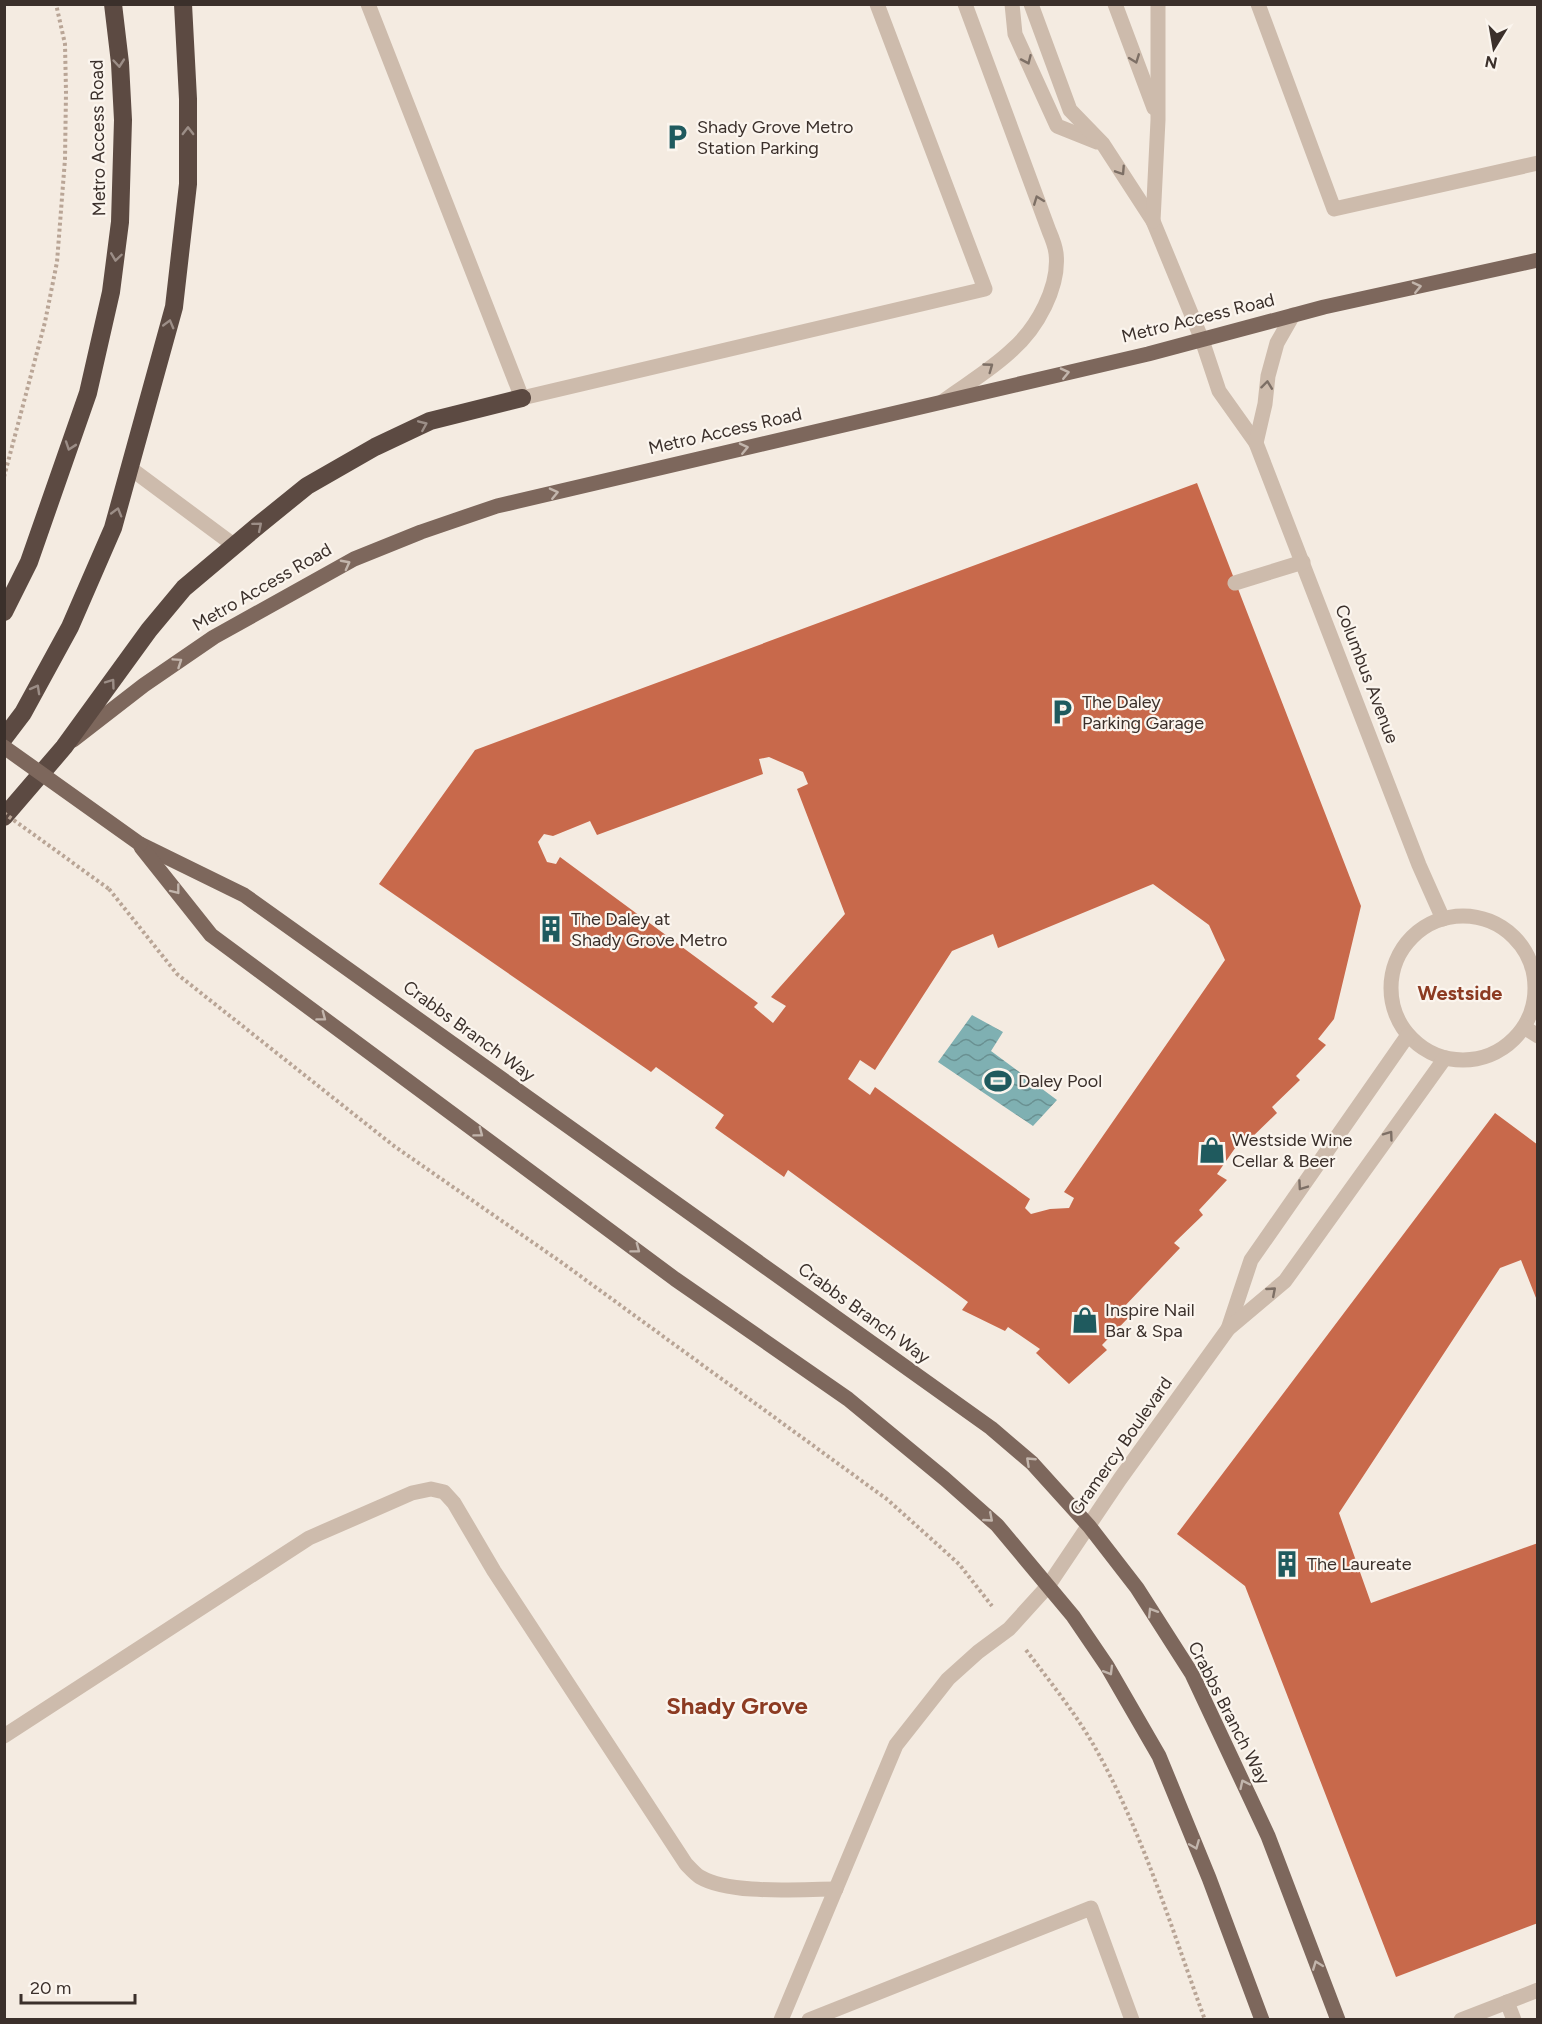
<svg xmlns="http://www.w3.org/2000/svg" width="1542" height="2024" font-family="Figtree,sans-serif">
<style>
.water{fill:url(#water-waves)}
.building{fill:#c8694b;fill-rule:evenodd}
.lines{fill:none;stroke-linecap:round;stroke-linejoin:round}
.path{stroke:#b9a596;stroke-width:4;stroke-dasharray:3 3;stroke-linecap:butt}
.minor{stroke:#cdbbac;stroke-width:15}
.major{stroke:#7d675c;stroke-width:15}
.highway{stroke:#5c4a42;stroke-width:18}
.path-bridge{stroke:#b9a596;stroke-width:4;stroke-dasharray:3 3;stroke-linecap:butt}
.major-bridge{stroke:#7d675c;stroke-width:15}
.oneway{stroke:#7d6f65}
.oneway2{stroke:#9c8e87}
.oneway3{stroke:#c2b5ac}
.labels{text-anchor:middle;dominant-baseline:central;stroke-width:4.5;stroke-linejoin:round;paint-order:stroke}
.poi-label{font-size:18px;fill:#3b302b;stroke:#fbf5ee;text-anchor:start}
.street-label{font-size:18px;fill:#3b302b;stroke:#fbf5ee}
.neighbourhood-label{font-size:20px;font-weight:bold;fill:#8c3b22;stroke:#fbf5ee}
.district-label{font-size:24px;font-weight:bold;fill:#8c3b22;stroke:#fbf5ee}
</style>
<defs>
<pattern id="water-waves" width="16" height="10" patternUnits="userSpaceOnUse" patternTransform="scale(1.5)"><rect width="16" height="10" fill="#7fb0b2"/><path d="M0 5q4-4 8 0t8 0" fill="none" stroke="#699091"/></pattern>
</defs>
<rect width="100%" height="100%" fill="#f4ebe1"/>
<path class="water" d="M972 1015 1003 1032 991 1051 1057 1100 1033 1126 938 1062Z"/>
<g class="building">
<path d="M1197 483 1361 906 1334 1019 1318 1039 1326 1045 1296 1076 1300 1080 1272 1107 1277 1113 1244 1145 1240 1141 1217 1174 1227 1180 1199 1210 1203 1215 1174 1243 1180 1248 1122 1309 1129 1317 1102 1345 1107 1350 1069 1384 1036 1353 1040 1349 1008 1327 1005 1331 962 1310 968 1302 788 1170 784 1177 715 1128 724 1115 656 1067 651 1072 379 884 475 750ZM769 757 803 772 808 784 797 789 845 914 771 997 786 1006 773 1023 754 1007 758 1003 560 857 556 864 547 862 538 842 544 834 553 836 590 821 597 835 763 774 759 759ZM1153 884 1209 925 1225 960 1064 1192 1074 1198 1069 1208 1050 1209 1031 1214 1025 1208 1030 1199 875 1087 870 1095 848 1079 860 1060 875 1070 952 951 993 934 998 948Z"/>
<path d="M1495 1113 1538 1145V1303L1521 1260 1500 1268 1339 1513 1371 1603 1538 1543V1923L1396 1977 1245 1586 1177 1534Z"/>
</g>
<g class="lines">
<g class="path">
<path d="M4 477 45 322 57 262 65 159 66 92 65 44 56 4"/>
<path d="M109 889 177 974 394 1146 561 1262 888 1500 959 1564 992 1606"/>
<path d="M1026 1650C1051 1683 1077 1715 1097 1751 1144 1836 1172 1930 1205 2020"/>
</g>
<g class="minor">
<path d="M368 4 522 398 985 289 877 4"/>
<path d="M1012 4 1015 34 1057 126 1097 142"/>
<path d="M1031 4 1070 110 1103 144 1153 221 1202 340 1219 391 1256 443 1419 865 1443 919"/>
<path d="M1115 4 1154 108"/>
<path d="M1258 4 1334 209 1538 163"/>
<path d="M1153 221 1158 120V4"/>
<path d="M942 402C965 385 991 370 1012 350 1037 328 1060 287 1056 253 1055 245 1052 238 1049 231L965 4"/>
<path d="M1256 443 1265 404 1268 376 1277 343 1293 315"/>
<path d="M130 468 235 546"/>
<path d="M1235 583 1303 562"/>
<circle cx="1463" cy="988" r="72"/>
<path d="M1524 1027 1538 1036"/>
<path d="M1228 1329 1251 1260 1408 1035"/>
<path d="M4 1736 309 1538 412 1493 431 1489 444 1492 454 1503 494 1571 686 1864C690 1868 695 1874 700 1877 731 1895 799 1889 836 1889"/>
<path d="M1507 2002 1514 2020"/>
<path d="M781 2020 896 1745 948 1679 978 1652 1009 1629 1048 1586 1120 1479 1228 1329 1285 1281 1445 1058"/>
<path d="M809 2020 1091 1908 1132 2020"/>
<path d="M1461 2020 1538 1990"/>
</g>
<g class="major">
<path d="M73 740 144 685 214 637 354 559 421 532 497 506 1148 354 1324 307 1538 260"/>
<path d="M140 844 244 895 991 1428 1032 1463 1089 1526 1137 1588 1192 1674 1268 1836 1338 2020"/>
<path d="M141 847 211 935 675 1279 848 1399 945 1479 997 1525 1073 1616 1107 1666 1159 1756 1209 1878 1262 2020"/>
</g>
<g class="highway">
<path d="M4 612 29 562 88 393 111 292 120 222 123 120 120 63 113 4"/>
<path d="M4 738 23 713 70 627 113 528 174 307 188 184V99L183 4"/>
<path d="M4 817 64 747 149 630 184 588 260 524 307 486 375 447 430 421 522 398"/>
</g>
<path class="path-bridge" d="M4 813 109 889"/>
<path class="major-bridge" d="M4 747 140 844"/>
</g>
<defs><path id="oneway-chevron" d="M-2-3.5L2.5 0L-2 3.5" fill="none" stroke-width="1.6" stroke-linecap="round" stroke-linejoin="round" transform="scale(1.5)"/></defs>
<g class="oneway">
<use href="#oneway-chevron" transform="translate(1135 59) rotate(69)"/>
<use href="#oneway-chevron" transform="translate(1027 60) rotate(66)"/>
<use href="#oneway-chevron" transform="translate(1121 171) rotate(57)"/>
<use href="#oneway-chevron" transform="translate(1038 200) rotate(-111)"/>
<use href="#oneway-chevron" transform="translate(989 367) rotate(-36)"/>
<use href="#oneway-chevron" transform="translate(1267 385) rotate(-83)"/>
<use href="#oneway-chevron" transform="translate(1389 1135) rotate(-54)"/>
<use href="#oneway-chevron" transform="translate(1302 1186) rotate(125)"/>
<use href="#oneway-chevron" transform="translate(1272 1291) rotate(-41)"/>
</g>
<g class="oneway2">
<use href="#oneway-chevron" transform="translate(119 63) rotate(85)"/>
<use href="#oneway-chevron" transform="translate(188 131) rotate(-90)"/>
<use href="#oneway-chevron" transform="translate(116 257) rotate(98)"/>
<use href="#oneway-chevron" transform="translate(169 324) rotate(-75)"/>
<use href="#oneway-chevron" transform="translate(423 425) rotate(-23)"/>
<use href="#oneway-chevron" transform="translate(70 446) rotate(109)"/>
<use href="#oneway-chevron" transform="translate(117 512) rotate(-74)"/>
<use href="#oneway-chevron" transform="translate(258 526) rotate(-40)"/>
<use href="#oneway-chevron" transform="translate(111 683) rotate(-54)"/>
<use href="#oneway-chevron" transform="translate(36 689) rotate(-61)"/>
</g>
<g class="oneway3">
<use href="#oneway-chevron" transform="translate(1417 287) rotate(-13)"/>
<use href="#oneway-chevron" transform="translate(1065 373) rotate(-13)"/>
<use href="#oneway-chevron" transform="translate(744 448) rotate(-13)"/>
<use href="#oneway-chevron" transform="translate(554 493) rotate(-13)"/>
<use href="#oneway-chevron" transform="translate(346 564) rotate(-28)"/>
<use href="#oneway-chevron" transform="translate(178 662) rotate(-34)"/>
<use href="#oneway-chevron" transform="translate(176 890) rotate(52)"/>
<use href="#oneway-chevron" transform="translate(322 1017) rotate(37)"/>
<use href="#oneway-chevron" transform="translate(479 1133) rotate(37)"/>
<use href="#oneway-chevron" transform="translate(636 1249) rotate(37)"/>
<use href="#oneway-chevron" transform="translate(1030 1461) rotate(-137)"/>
<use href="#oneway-chevron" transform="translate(989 1518) rotate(41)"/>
<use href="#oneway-chevron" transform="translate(1152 1612) rotate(-122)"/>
<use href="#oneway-chevron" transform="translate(1109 1671) rotate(59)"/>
<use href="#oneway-chevron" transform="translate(1244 1784) rotate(-115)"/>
<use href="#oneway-chevron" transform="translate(1195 1845) rotate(68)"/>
<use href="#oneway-chevron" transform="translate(1317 1965) rotate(-111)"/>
</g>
<defs>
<symbol id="parking-bare" viewBox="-9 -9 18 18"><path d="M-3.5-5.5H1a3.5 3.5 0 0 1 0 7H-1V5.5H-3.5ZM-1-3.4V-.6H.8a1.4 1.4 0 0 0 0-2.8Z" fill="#1f5a5e" stroke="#fbf5ee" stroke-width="2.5" paint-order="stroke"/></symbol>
<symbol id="building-bare" viewBox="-9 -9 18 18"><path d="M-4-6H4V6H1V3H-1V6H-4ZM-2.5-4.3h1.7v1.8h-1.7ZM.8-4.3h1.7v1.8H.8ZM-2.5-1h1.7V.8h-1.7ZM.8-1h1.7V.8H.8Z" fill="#1f5a5e" stroke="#fbf5ee" stroke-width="2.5" paint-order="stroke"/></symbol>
<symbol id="stadium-bare" viewBox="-9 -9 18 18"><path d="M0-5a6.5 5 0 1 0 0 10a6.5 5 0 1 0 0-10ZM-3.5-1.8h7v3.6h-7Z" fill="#1f5a5e" stroke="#fbf5ee" stroke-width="2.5" paint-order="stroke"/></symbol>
<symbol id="shop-bare" viewBox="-9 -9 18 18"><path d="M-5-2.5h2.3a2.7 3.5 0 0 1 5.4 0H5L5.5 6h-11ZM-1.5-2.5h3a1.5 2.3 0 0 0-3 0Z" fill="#1f5a5e" stroke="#fbf5ee" stroke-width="2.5" paint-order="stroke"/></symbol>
</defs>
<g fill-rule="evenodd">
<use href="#parking-bare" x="658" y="118" width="38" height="38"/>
<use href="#parking-bare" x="1043" y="693" width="38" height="38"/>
<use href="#building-bare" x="532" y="910" width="38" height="38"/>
<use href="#stadium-bare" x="979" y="1062" width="38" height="38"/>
<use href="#shop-bare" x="1193" y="1131" width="38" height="38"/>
<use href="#shop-bare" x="1066" y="1301" width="38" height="38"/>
<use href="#building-bare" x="1268" y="1545" width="38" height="38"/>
</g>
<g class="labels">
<g class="poi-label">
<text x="697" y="127">Shady Grove Metro<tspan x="697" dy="21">Station Parking</tspan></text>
<text x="1082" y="702">The Daley<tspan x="1082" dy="21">Parking Garage</tspan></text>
<text x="571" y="919">The Daley at<tspan x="571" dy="21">Shady Grove Metro</tspan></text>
<text x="1018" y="1081">Daley Pool</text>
<text x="1232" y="1140">Westside Wine<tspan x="1232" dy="21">Cellar &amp; Beer</tspan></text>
<text x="1105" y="1310">Inspire Nail<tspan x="1105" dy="21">Bar &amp; Spa</tspan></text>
<text x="1307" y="1564">The Laureate</text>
</g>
<g class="street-label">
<text transform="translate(98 138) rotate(-91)">Metro Access Road</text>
<text transform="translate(1198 318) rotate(-14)">Metro Access Road</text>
<text transform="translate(725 431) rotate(-13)">Metro Access Road</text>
<text transform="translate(262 587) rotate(-30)">Metro Access Road</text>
<text transform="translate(1367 674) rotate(69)">Columbus Avenue</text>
<text transform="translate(469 1031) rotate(36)">Crabbs Branch Way</text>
<text transform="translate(864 1313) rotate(36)">Crabbs Branch Way</text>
<text transform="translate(1121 1446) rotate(-55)">Gramercy Boulevard</text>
<text transform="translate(1229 1713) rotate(63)">Crabbs Branch Way</text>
</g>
<g class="neighbourhood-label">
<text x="1460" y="993">Westside</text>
</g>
<g class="district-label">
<text x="737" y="1705">Shady Grove</text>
</g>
</g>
<rect width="1542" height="2024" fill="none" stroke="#3b302b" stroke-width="12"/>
<g transform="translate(1494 48) rotate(191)" stroke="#fbf5ee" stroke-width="4.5" paint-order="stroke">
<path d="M0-4.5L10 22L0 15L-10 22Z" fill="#3b302b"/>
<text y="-9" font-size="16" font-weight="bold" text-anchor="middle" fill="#3b302b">N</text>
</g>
<path d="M21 1994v9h114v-9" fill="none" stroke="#3b302b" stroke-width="3"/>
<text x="30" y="1994" font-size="18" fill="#3b302b" stroke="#fbf5ee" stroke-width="4.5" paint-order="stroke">20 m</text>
</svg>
